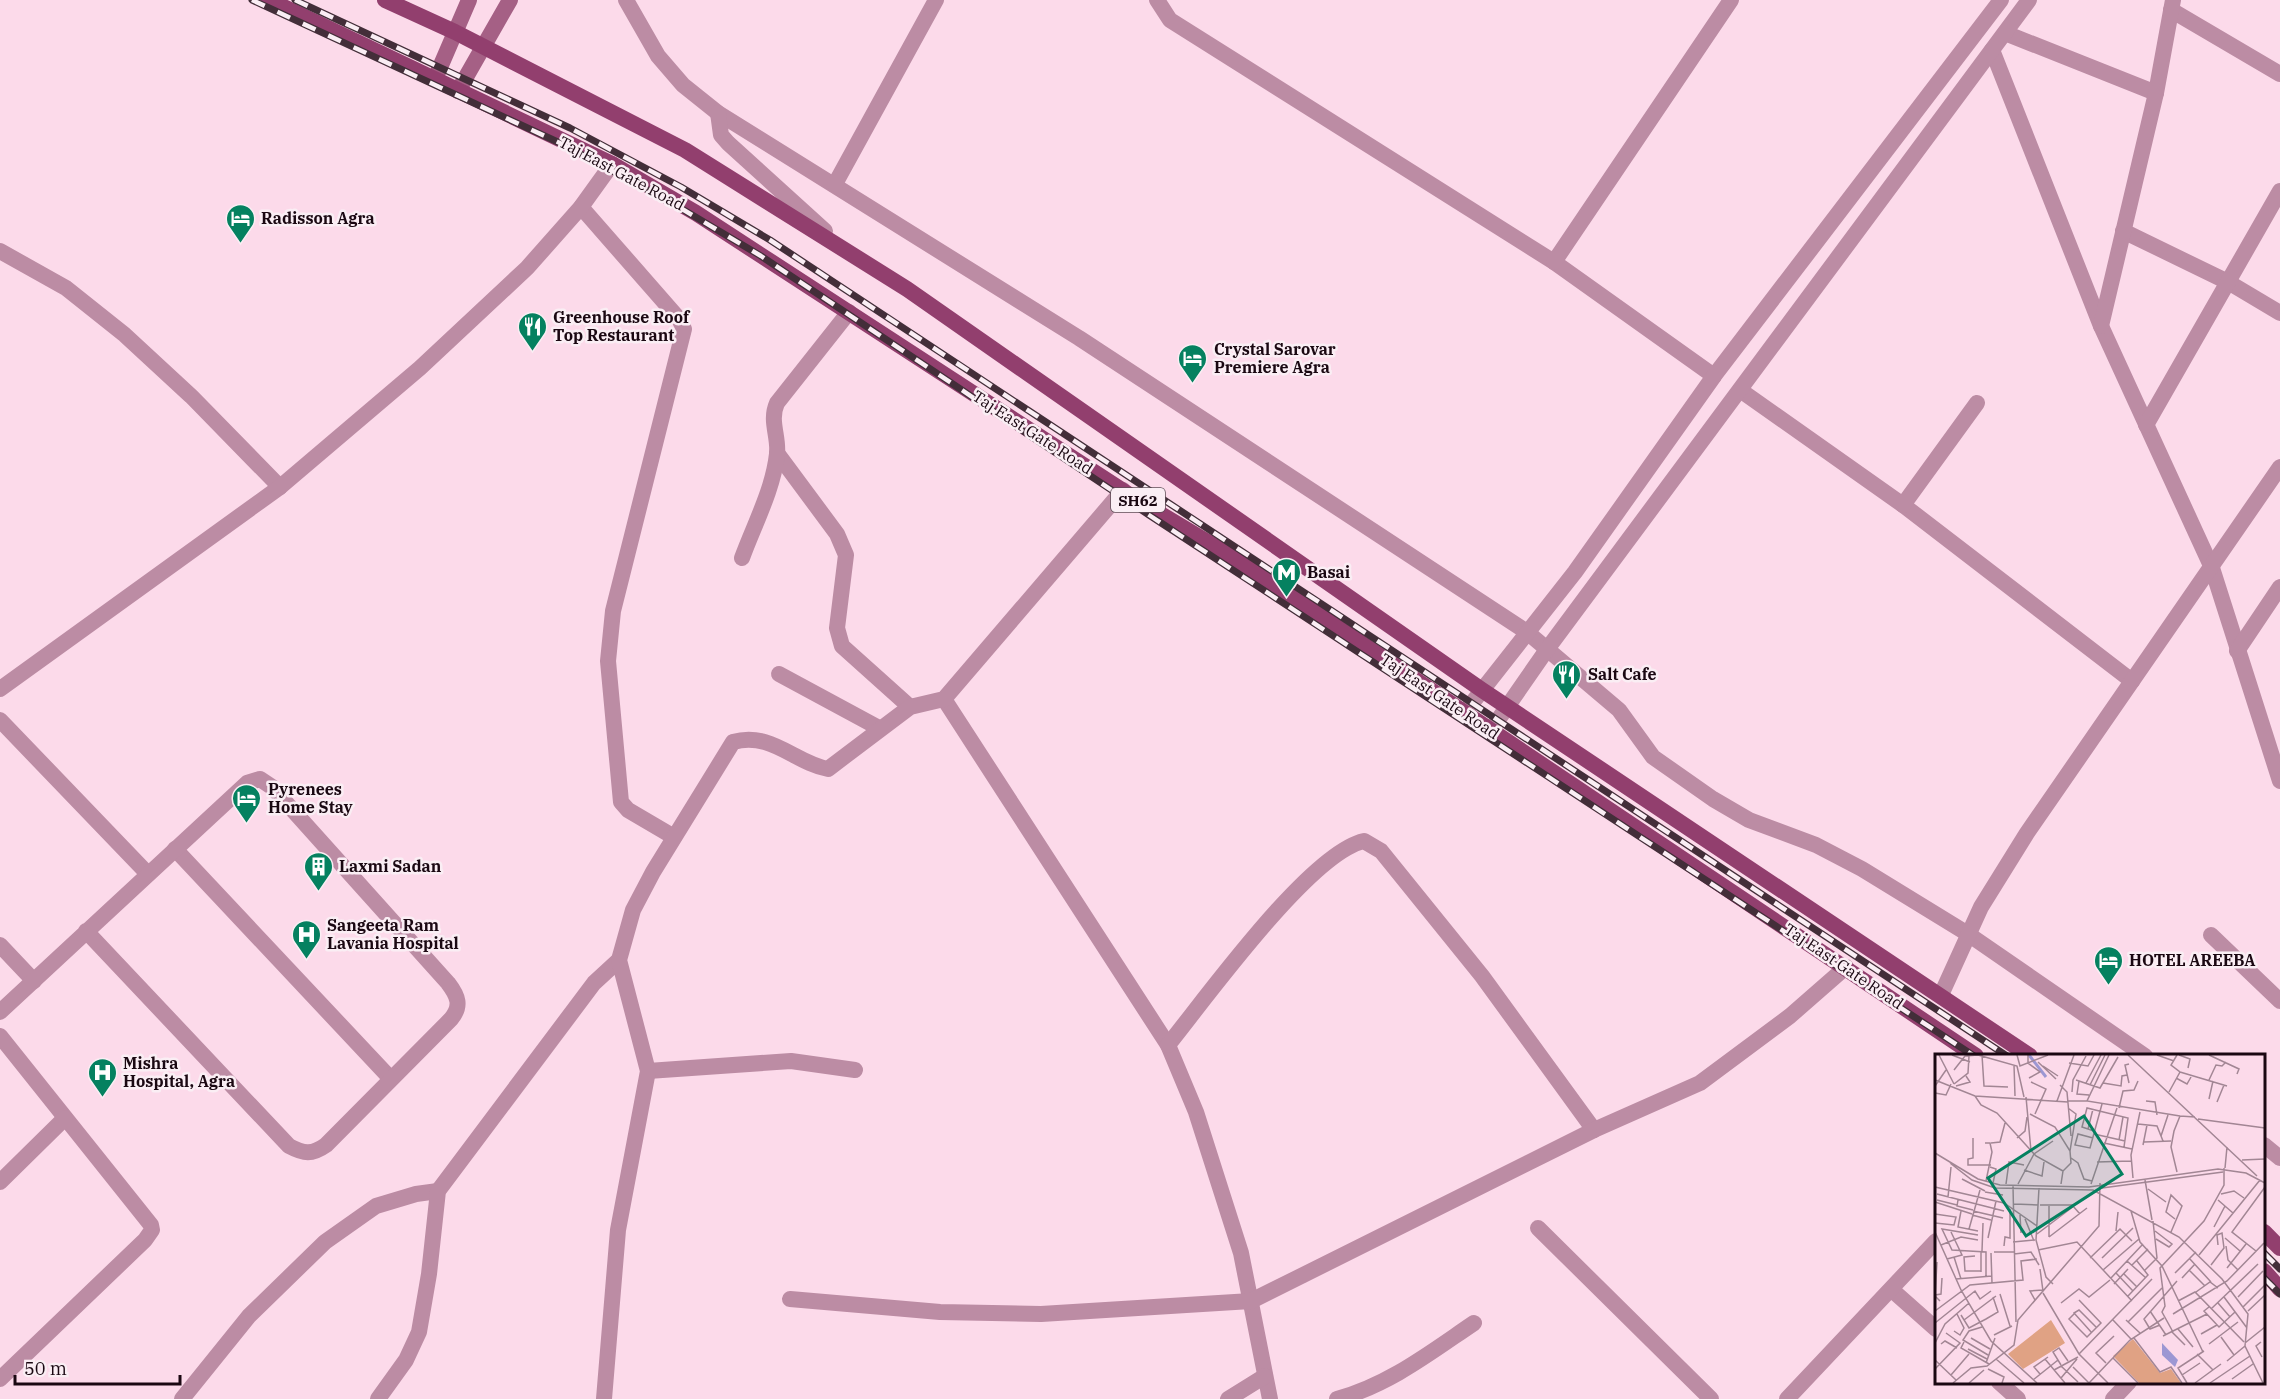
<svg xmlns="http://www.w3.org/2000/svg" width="2280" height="1399" font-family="'IBM Plex Serif',serif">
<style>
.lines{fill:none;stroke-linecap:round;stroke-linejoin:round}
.minor{stroke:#bc8ca4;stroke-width:16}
.tertiary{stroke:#bc8ca4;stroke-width:16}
.secondary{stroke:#a56085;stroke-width:16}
.primary{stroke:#923f6e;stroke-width:16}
.rail-casing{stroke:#432e39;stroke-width:7}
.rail{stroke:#faeef4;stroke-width:4.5;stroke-dasharray:14;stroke-linecap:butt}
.labels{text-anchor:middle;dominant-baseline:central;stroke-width:5;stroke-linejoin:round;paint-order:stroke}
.shield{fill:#faeef4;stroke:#5d4d56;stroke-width:1.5}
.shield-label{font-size:15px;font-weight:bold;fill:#1a0812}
.street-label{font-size:16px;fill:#1a0812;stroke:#faeef4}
.poi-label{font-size:16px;font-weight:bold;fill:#1a0812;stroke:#faeef4;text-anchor:start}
.inset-river{fill:none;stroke:#9c97d3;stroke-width:3}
.inset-road{fill:none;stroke:#a28694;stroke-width:1.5}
.view{fill:#058160;fill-opacity:0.15;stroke:#058160;stroke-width:3}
.inset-edge{fill:none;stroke:#1a0812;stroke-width:3}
</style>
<rect width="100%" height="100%" fill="#fcdaea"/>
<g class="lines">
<g class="minor">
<path d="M626 0 658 56 683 85 718 113 1079 338 1527 632 1619 710 1653 757 1713 799 1749 820 1816 845 1862 869 1968 934 2145 1056"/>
<path d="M1157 0 1170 20 1554 262 1714 376"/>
<path d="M2171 10 2280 74"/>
<path d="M2005 33 2156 93"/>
<path d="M1992 50 2101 326 2212 568 2280 781"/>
<path d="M718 113 721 135 728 143 825 231"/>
<path d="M835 184 936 0"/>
<path d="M581 207 679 319 684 329 613 611 608 661 621 802 628 810 674 837"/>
<path d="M2123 231 2228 282 2280 313"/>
<path d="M0 251 66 288 125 335 191 396 280 487"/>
<path d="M1554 262 1731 0"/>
<path d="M2101 326 2156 93 2173 0"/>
<path d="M1740 390 1903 505 2132 681"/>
<path d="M2146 425 2280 191"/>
<path d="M777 453 837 534 846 555 837 628 842 646 910 707"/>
<path d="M1903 505 1977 403"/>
<path d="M742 558C754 525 773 490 777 454 779 436 769 421 777 403L849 312"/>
<path d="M2237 651 2280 587"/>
<path d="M779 674 879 728"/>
<path d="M0 689 280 487 420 368 527 268 581 207 612 164"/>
<path d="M944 699 1168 1045 1196 1112 1241 1253 1270 1399"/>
<path d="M0 720 148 874"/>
<path d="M175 849 391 1079"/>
<path d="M2211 935 2280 1001"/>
<path d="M0 945 34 981"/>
<path d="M1941 995 1981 907 2027 833 2280 467"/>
<path d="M0 1012 247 783 260 779 272 787 448 983C458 996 462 1006 451 1019L326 1145C312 1155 304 1154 289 1146L86 931"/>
<path d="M0 1036 151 1225 152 1230 145 1240 0 1379"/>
<path d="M1168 1045C1206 998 1310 853 1364 841L1381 851 1482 976 1594 1130"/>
<path d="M648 1071 791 1061 855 1070"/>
<path d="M2264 1145 2280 1158"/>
<path d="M0 1182 65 1118"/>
<path d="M1538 1228 1711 1399"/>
<path d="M1892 1290 1936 1329"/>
<path d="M790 1299 940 1312 1041 1314 1251 1301 1594 1130 1700 1083 1790 1016 1846 967"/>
<path d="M1999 1382 2018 1399"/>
<path d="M182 1399 249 1316 325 1242 376 1206 416 1194 438 1191"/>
<path d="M378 1399 406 1360 419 1332 429 1274 438 1191 594 983 619 960"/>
<path d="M604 1399 618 1230 648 1071 619 960 633 910 653 872 733 742C771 731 795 763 828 769L910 707 944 699 1123 490"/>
<path d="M1228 1399 1265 1376"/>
<path d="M1337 1399C1389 1385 1431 1352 1474 1323"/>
<path d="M1787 1399 1936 1241"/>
<path d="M2113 1399 2129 1382"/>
</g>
<g class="tertiary">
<path d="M1465 712 1575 572 1714 376 2001 0"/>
<path d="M1491 730 1548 648 2029 0"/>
</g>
<g class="secondary">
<path d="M435 79 469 0"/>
<path d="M458 91 510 0"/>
</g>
<g class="primary">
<path d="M269 0 612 164 696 213 1137 500 1231 556 1976 1056"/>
<path d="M385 0 455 32 685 150 907 289 1482 690 2030 1056"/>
<path d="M2264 1232 2280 1248"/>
<path d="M2264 1271 2280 1289"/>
</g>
<defs>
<g id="rail">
<path d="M252 0 562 144 672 203 761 256 1149 515 1974 1056"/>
<path d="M295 0 570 128 681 187 770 240 2007 1056"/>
<path d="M2264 1253 2280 1269"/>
<path d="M2264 1278 2280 1294"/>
</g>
</defs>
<use href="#rail" class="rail-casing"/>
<use href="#rail" class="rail"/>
</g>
<defs>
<symbol id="hotel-pin" viewBox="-11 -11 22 30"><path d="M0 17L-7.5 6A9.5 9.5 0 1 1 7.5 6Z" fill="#058160" stroke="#faeef4"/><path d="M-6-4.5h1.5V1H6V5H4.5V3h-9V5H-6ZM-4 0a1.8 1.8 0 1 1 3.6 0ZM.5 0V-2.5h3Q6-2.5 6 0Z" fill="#fff"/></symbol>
<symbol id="restaurant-pin" viewBox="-11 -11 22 30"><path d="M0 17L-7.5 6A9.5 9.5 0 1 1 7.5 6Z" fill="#058160" stroke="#faeef4"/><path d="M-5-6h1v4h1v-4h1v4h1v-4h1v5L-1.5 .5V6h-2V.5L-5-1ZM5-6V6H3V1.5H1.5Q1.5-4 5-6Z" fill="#fff"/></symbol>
<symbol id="metro-pin" viewBox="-11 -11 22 30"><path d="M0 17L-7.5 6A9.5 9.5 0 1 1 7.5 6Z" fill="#058160" stroke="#faeef4"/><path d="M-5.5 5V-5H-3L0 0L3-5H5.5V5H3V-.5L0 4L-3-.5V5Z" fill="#fff"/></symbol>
<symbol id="building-pin" viewBox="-11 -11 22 30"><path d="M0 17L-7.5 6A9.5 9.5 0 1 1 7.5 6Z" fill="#058160" stroke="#faeef4"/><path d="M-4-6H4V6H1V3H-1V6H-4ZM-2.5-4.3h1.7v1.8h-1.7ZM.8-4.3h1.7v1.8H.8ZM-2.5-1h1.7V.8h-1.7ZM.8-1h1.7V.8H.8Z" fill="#fff"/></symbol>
<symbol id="hospital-pin" viewBox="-11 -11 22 30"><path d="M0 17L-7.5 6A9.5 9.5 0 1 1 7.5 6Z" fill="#058160" stroke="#faeef4"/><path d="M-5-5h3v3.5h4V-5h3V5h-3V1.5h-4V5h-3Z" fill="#fff"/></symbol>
</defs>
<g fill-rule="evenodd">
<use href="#hotel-pin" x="224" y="202" width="33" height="45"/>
<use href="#restaurant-pin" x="516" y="310" width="33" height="45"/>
<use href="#hotel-pin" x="1176" y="342" width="33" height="45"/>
<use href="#metro-pin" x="1270" y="556" width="33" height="45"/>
<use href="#restaurant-pin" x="1550" y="658" width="33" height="45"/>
<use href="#hotel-pin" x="230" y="782" width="33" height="45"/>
<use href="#building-pin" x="302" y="850" width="33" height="45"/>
<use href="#hospital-pin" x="290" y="918" width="33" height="45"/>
<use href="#hotel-pin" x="2092" y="944" width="33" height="45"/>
<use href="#hospital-pin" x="86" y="1056" width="33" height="45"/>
</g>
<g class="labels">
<rect class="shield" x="1111" y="488" width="54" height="24" rx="4.5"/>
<g class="shield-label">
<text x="1138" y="500">SH62</text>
</g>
<g class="street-label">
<text transform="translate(622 173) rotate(28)">Taj East Gate Road</text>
<text transform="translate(1033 432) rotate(33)">Taj East Gate Road</text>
<text transform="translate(1440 696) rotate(34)">Taj East Gate Road</text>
<text transform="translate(1844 966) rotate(34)">Taj East Gate Road</text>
</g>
<g class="poi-label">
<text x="261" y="218">Radisson Agra</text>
<text x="553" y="317">Greenhouse Roof<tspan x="553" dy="18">Top Restaurant</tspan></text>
<text x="1214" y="349">Crystal Sarovar<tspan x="1214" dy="18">Premiere Agra</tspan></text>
<text x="1307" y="572">Basai</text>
<text x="1588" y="674">Salt Cafe</text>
<text x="268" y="789">Pyrenees<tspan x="268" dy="18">Home Stay</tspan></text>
<text x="339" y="866">Laxmi Sadan</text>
<text x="327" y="925">Sangeeta Ram<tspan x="327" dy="18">Lavania Hospital</tspan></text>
<text x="2129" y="960">HOTEL AREEBA</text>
<text x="123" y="1063">Mishra<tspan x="123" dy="18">Hospital, Agra</tspan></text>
</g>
</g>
<g transform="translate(1935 1054)">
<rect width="330" height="330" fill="#fcdaea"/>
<path d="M116 266 130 289 88 315 73 300ZM198 285 225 319 236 315 246 329H204L178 302Z" fill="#e0a284"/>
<path d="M227 289 243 306 240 313 227 301Z" fill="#9c97d3"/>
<path class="inset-river" d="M94 1 111 23"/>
<path class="inset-road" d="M4 1 19 30M17 1 35 8M43 1 82 12 89 43M47 1 49 32 73 33M82 1 85 12 113 1M93 1V9L105 18 94 24M174 1 152 47 245 62M193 1 322 122M222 1 239 7M244 1 255 5 253 14M274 1 304 15 302 20M103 8 121 25M134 9 153 12 159 1M194 10 190 11 194 29M79 11 80 42M108 12 123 22M19 16 30 2 43 1M245 18 292 32M241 24 252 30 256 23M0 26 40 42 133 48M141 26 165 34 183 3M274 26 281 11 287 12 291 8M144 27 142 40 154 41M96 28 111 35 100 60M151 29 166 1M168 29 186 32 187 22 192 21M19 30 33 19 34 2M125 31 132 38 136 82M155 31 170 1M0 32 11 16M21 32 35 28 31 22M137 38 138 26 151 2M234 38 245 18 236 11 242 1M0 39 11 41 16 30M40 42 46 51 62 59 101 102 128 117M91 43 96 97M274 45 278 27M122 47 139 1M133 47H152M211 47 220 48 222 61M282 48 289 31M133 54 141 60 135 97M184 54 188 37 199 36 203 27M95 60 120 73 135 97 136 109 128 117 126 130M263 65 330 74M203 70 222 72 228 87M153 75 158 55M159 77 147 73 152 54 193 64 189 93M159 80 190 87M226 82 233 61M38 84V104L33 105V111H56M82 84 90 77 92 63M158 84 143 80 140 91 155 94 167 50M184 86 188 63M209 88 236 87M50 89H55L57 98 51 127M56 89 65 88 70 69M169 89 197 95M208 91 212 71M0 99 43 125 65 131 154 133 283 115 311 119 330 129M136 104 143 109 149 125 157 127M307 106 330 105M162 108 196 107M15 109 37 126 60 134 158 136 244 183 287 225 313 260 310 292 328 329M55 113 61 115 58 129M290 114 292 93M89 116 107 122 109 108M242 118 236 93 239 77 245 62 260 63M198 124 196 101 205 58M27 125 50 137M210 126 217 166M71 130 74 108 89 111M83 130 99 100 118 87M156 130 182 54M78 132 81 268M0 133 69 149 102 172M104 134 101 186 111 223 118 230M167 134 288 118M213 135 231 148M50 138 68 141M2 140 69 157M286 140 299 137 309 144M13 143 16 113M2 146 22 151M23 146 22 152 38 156M283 146 298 159M0 148 37 160M79 150 103 151M105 151H137L145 160M26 157 23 173 43 177M38 157 68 164M196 157 205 188 227 212 268 298M37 161 56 166M85 161 86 179M90 165 99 187M0 169 19 171 21 163 0 160M279 173 290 152M34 175 45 136M181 177 183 158M220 177 237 190 234 193 221 185M0 178 26 236 56 287 102 329M236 178 247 152 236 141 231 158 240 165M102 180 139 152M43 181 7 175 17 196 51 198V222M114 183 152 154M114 183V152M53 184 61 147M290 184 305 197M78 188 100 186M6 191 26 183 43 186M69 192 70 183 75 184V155M291 192 293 206 303 216M103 196 142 188 197 247M46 197V218M47 197 48 169M321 197 297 178 330 133M59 198H79M56 199 57 229M79 200 96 198 104 211M264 201 325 126M40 202 29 203 30 217H46M19 203 26 225M155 204 185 175 197 187M167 204 198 174M254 204 276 228M12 205 27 201 16 178M192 207 211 224M2 208 0 242 5 247M197 211 213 195M276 211 289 194 287 179 282 181 283 191M292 214 311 190M105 215 108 237M168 216 204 185M210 216 222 204 218 167M254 216 270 232M181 219 198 237M240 219 261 198M189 220 202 233M176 224 208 190M247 224 260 210M21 225 57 222M179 230 193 215M261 238 275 228 283 234M108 239 144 300 173 329M65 240 75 272M0 241 6 240 7 224M193 242 213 221 202 207M289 243 312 274M303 243 328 217M100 246 95 237 108 236M243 247 260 238 309 288M126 249 144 235 154 243 175 226M283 249 295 263M274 253 269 257 284 273 300 258M308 253 330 231M276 255 323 210M0 257 35 231 88 226 86 207 102 205M215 257 231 281M313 257 330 241M139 260 134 265 152 283 166 269 144 246M238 260 292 227 329 189M26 261 34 274 51 265 63 258 58 243M29 266 61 242M178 266 196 285M191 266 205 279M193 268 227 234M0 269 40 237 45 245 56 237M225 271 215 275 209 265 242 227M47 273 34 277 28 286 53 301M243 275 258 293M19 277 25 281 29 274 22 260M237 278 250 291M238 278 227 258 230 252 225 214 269 167 289 131V114M157 279 139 259 144 256 162 274M266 280 282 271M59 281 77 272M228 282 272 260M286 283 299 301M36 284 55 295M199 284 225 318 236 313 247 329M29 288 26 294 54 310M326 288 321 292 327 303M0 289 10 270 34 249M310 289 330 273M6 290 10 287 22 294M274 290 303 268M33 295 52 305M144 300 217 225M262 300 278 316M178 304 203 329M61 305 89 329M110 305 130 329M0 306 21 326M292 307 310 292M51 309 60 284M171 309 161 299 179 282M126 311 118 298 124 294 133 307M126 312 143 328M138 313 154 329M0 315 25 289 11 279M53 315 69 323 67 329M119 316 143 303M105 320 99 313 113 303M16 321 34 300M247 321 265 309M126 324 142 305M297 325 318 310M98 326 123 306M18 329 36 314 52 312 79 291 83 266 164 172 165 129M34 329 49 316M154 329 195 286 229 264M252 329 243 314 269 297M260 329 286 310M275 329 315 302"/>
<path class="view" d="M149 62 187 120 91 182 53 124Z"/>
<rect width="330" height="330" class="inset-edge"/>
</g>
<path d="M15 1375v9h165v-9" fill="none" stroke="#1a0812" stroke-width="3"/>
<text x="24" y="1375" font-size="18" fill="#1a0812" stroke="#faeef4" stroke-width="4.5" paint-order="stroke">50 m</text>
</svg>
